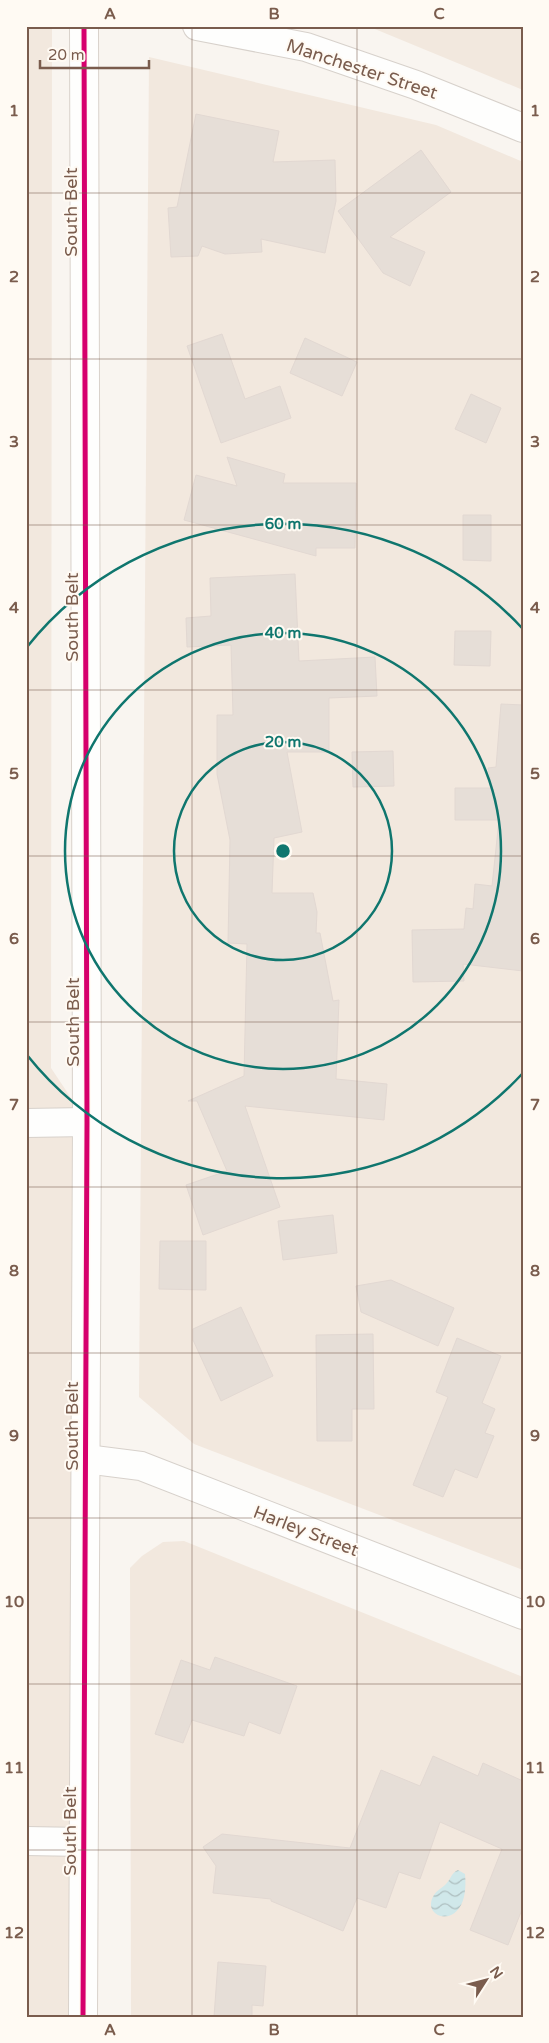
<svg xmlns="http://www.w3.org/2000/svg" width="549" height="2043" font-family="'Varela Round',sans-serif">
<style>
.residential{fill:#f2e8de}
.water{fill:url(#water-waves)}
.building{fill:#e6ded7;stroke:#e2d8d2}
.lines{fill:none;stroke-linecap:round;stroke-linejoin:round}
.street-casing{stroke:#d7d1cb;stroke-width:30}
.secondary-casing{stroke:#d9d2cb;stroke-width:30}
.street{stroke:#fefefd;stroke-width:28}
.secondary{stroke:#fefefd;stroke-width:28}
.cycleway-casing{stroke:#fffaf3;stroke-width:8}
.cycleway{stroke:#d6006c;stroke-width:5}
.grid{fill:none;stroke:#7a5c4d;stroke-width:1;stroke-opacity:0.55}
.ring{fill:none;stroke:#0f766e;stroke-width:2.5}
.labels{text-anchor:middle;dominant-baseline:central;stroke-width:4;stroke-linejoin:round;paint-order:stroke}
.street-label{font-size:18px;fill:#7a5c4d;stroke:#fffaf3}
.centre{fill:#0f766e;stroke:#fffaf3;stroke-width:2.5}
.ring-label{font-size:15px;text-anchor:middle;font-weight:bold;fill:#0f766e;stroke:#fffaf3;stroke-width:4;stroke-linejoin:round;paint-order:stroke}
.neatline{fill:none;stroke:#7a5c4d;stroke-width:2}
.grid-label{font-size:16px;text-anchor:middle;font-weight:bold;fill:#7a5c4d}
</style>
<defs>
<pattern id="water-waves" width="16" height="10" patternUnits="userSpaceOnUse" patternTransform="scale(1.25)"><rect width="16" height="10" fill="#d0e8ea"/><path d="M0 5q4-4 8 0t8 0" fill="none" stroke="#aebfc0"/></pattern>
</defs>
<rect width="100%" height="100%" fill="#f9f5f0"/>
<g class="residential">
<path d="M26 26H52L51 1068 87 1122 83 2017H26Z"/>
<path d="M364 26H523V90L370 27Z"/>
<path d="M149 57 436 125 523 162V1570L194 1444 139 1397Z"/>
<path d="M184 1541 523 1677V2017H131L130 1568 142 1556 163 1542Z"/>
</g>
<path class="water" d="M458 1870 465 1874C471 1934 418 1920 434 1895 437 1890 442 1888 446 1884 451 1879 451 1873 458 1870Z"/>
<g class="building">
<path d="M196 114 279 131 273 162 335 160 336 201 325 253 261 239 262 252 225 254 202 246 198 256 171 257 168 208 177 207Z"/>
<path d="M421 150 451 192 390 237 425 252 410 286 383 273 338 211Z"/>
<path d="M222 334 245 399 280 386 291 418 221 443 187 346Z"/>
<path d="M305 338 357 362 342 396 290 373Z"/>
<path d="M471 394 501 408 486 443 455 429Z"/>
<path d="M227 457 285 474 283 483H356L355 548H316V556L184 520 196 475 237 486Z"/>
<path d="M463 515H491V561L463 560Z"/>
<path d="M295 574 299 661 375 657 377 696 329 698V752H287L302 832 274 838 272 893H313L317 912 316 933H320L333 1001 339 1000 336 1079 387 1084 384 1120 245 1106 280 1207 203 1235 186 1185 227 1171 197 1101H188L244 1076 247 944 228 943 230 840 217 774V715H233L231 645 187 647 186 618 211 616 210 578Z"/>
<path d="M455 631H491L490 666 454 665Z"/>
<path d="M501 704 523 705V971L463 964 464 981 413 982 412 930 464 929 466 908 473 909 475 884 492 886 499 820H455V788H492L488 768 496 767Z"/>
<path d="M393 751 394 786 353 787 352 752Z"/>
<path d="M333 1215 337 1253 283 1260 278 1221Z"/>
<path d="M160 1241H206V1290L159 1289Z"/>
<path d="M391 1280 454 1308 438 1346 361 1312 356 1286Z"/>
<path d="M241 1307 273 1376 221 1401 193 1340V1329Z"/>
<path d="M373 1334 374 1409H352V1441H317L316 1335Z"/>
<path d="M457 1338 501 1356 482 1403 495 1409 485 1433 494 1436 477 1478 455 1469 443 1497 413 1485 448 1397 436 1392Z"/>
<path d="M215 1657 297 1686 280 1734 249 1722 244 1736 192 1720 183 1743 155 1734 181 1660 210 1670Z"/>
<path d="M433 1756 478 1776 483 1763 523 1781V1907L508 1945 470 1930 502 1849 440 1822 420 1879 399 1872 386 1908 357 1898 343 1931 271 1901V1899L213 1893 216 1866 203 1847 222 1834 350 1848 381 1770 420 1786Z"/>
<path d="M218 1962 266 1966 263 2006 252 2005V2017H214Z"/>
</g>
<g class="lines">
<defs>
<g id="street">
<path d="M197 26 306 47 416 85 523 128"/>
<path d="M26 1123 87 1122"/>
<path d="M86 1459 141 1466 523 1615"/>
<path d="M26 1841 83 1842"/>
</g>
<path id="secondary" d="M83 2017 87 1122 84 26"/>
</defs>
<use href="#street" class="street-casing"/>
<use href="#secondary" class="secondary-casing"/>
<use href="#street" class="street"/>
<use href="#secondary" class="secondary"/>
<defs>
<path id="cycleway" d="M83 2017 87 1122 84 26"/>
</defs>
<use href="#cycleway" class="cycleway-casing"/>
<use href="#cycleway" class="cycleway"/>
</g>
<path class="grid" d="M192 26V2017M357 26V2017M26 193H523M26 359H523M26 525H523M26 690H523M26 856H523M26 1022H523M26 1187H523M26 1353H523M26 1518H523M26 1684H523M26 1850H523"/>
<g class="ring">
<circle cx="283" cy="851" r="109"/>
<circle cx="283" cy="851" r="218"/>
<path d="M522 1074A327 327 0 0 1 27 1055M27 647A327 327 0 0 1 522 628"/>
</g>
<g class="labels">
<g class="street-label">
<text transform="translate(362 69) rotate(18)">Manchester Street</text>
<text transform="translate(71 212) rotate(-90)">South Belt</text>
<text transform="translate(72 617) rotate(-90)">South Belt</text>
<text transform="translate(73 1022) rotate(-90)">South Belt</text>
<text transform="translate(72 1426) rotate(-90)">South Belt</text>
<text transform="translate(306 1531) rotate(21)">Harley Street</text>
<text transform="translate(70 1831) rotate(-90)">South Belt</text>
</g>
</g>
<circle cx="283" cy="851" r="8" class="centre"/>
<g class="ring-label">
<text x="283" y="529">60 m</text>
<text x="283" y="638">40 m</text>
<text x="283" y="747">20 m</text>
</g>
<rect width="549" height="2043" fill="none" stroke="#fffaf3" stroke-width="55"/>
<g transform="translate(486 1980) rotate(54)" stroke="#fffaf3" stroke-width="4" paint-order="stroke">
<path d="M0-4L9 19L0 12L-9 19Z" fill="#7a5c4d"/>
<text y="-8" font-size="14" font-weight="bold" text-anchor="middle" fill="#7a5c4d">N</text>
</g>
<path d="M40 60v8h109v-8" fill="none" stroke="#7a5c4d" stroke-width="2.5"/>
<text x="48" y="60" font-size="15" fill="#7a5c4d" stroke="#fffaf3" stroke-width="4" paint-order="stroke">20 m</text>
<rect x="28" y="28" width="494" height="1988" class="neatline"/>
<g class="grid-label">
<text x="110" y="19">A</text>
<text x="274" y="19">B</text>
<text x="439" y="19">C</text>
<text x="14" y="116">1</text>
<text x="535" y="116">1</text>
<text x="14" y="282">2</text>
<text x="535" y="282">2</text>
<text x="14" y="447">3</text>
<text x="535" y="447">3</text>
<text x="14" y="613">4</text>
<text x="535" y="613">4</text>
<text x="14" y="779">5</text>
<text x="535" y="779">5</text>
<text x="14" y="944">6</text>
<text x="535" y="944">6</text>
<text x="14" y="1110">7</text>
<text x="535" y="1110">7</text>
<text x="14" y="1276">8</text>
<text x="535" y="1276">8</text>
<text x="14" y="1441">9</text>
<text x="535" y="1441">9</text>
<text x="14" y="1607">10</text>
<text x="535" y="1607">10</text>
<text x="14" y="1773">11</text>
<text x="535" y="1773">11</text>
<text x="14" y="1938">12</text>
<text x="535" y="1938">12</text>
<text x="110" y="2035">A</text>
<text x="274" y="2035">B</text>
<text x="439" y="2035">C</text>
</g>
</svg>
